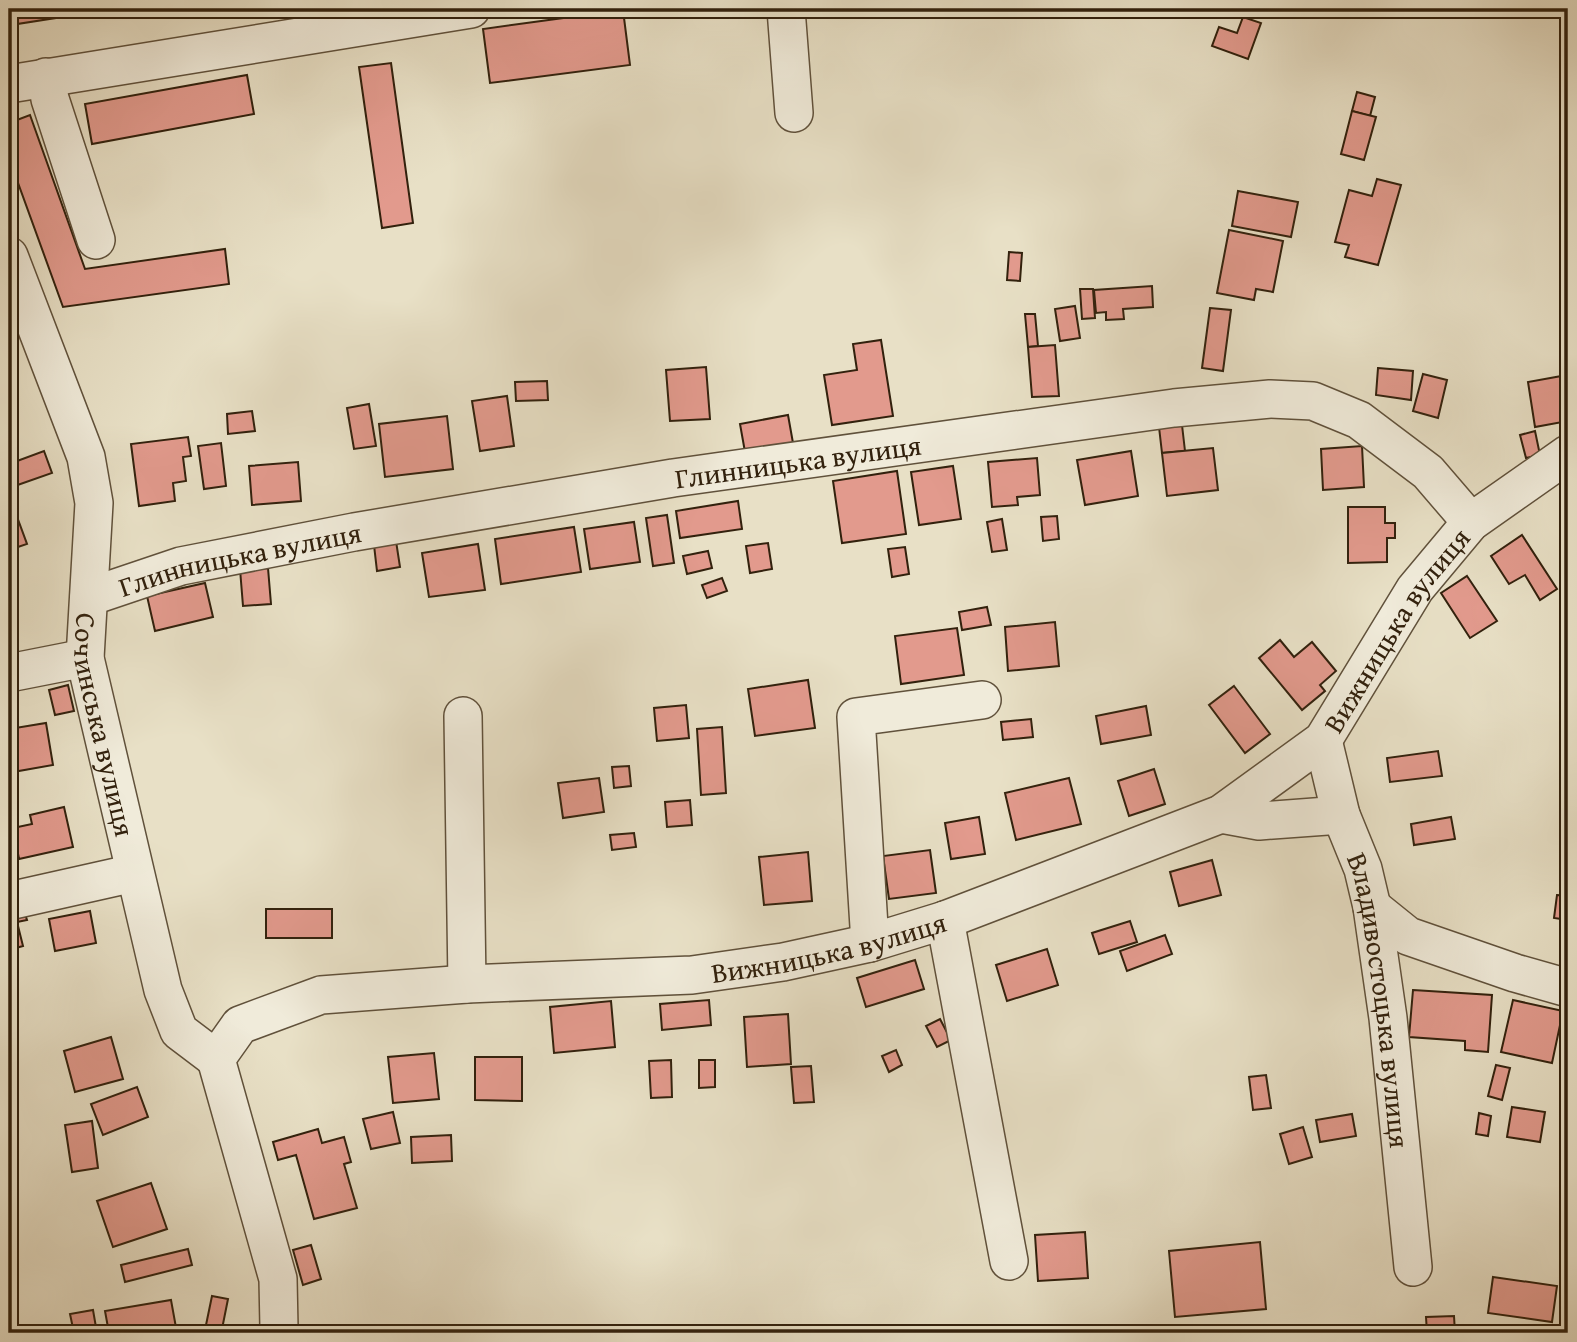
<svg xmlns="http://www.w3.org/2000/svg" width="1577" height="1342" font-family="'Gentium Book Plus',serif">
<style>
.building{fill:#e29a8d;stroke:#32210d;stroke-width:2}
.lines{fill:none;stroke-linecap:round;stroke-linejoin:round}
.minor-casing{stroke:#60513b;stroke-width:40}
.minor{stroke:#f0ebda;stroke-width:37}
.labels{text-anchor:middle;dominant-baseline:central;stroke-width:6;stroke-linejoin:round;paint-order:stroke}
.street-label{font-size:28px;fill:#32210d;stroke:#f0ebda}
</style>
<rect width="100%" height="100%" fill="#e8e0c6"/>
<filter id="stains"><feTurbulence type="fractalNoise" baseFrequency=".00286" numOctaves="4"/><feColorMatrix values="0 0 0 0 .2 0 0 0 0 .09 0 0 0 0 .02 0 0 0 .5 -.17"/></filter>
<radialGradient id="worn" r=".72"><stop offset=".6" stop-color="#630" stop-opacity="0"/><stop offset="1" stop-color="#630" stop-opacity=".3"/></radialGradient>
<g class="building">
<path d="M14 9H114L17 24Z"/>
<path d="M623 10 630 65 490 83 483 29Z"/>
<path d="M1243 17 1261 23 1248 59 1212 46 1219 27 1237 33Z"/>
<path d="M391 63 413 223 382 228 359 67Z"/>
<path d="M247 75 254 114 92 144 85 104Z"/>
<path d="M1357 92 1375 97 1370 116 1352 111Z"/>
<path d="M1352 111 1376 117 1364 160 1341 154Z"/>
<path d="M30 115 85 269 225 249 229 284 63 307 9 158V123Z"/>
<path d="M1377 179 1401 185 1378 265 1345 257 1349 245 1335 242 1349 190 1372 196Z"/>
<path d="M1238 191 1298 202 1291 237 1232 226Z"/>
<path d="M1229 230 1283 241 1273 292 1256 289 1254 300 1217 293Z"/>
<path d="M1009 252 1022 253 1020 281 1007 280Z"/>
<path d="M1152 286 1153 307 1123 309 1124 319 1106 320V312L1096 313 1094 290Z"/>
<path d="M1080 289H1093L1095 318 1082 319Z"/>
<path d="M1075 306 1080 338 1060 341 1055 309Z"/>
<path d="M1210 308 1231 310 1223 371 1202 368Z"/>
<path d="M1025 314H1035L1038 346 1028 347Z"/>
<path d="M881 340 893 416 832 425 824 375 857 370 853 344Z"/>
<path d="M1055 345 1059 396 1032 397 1028 347Z"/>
<path d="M706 367 710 419 670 421 666 370Z"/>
<path d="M1378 368 1413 371 1411 400 1376 395Z"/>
<path d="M1423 374 1447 380 1438 418 1413 411Z"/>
<path d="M1567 375 1568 421 1535 427 1528 382Z"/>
<path d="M547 381 548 400 516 401 515 382Z"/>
<path d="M507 396 514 446 480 451 472 401Z"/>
<path d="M369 404 376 446 354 449 347 408Z"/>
<path d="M252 411 255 431 228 434 227 414Z"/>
<path d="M788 415 793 443 745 452 740 424Z"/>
<path d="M447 416 453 469 385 477 379 424Z"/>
<path d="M1182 425 1185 451 1162 453 1159 427Z"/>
<path d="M1535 431 1540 455 1526 458 1520 435Z"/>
<path d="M188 437 191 456 183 457 186 481 173 483 175 501 139 506 131 444Z"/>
<path d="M221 443 226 486 204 489 198 446Z"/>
<path d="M1362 446 1364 487 1323 490 1321 449Z"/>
<path d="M1213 448 1218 490 1167 496 1162 453Z"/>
<path d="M44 451 52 473 9 488V464Z"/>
<path d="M1131 451 1138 496 1085 505 1077 460Z"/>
<path d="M1037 458 1040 495 1017 497 1018 505 992 507 988 462Z"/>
<path d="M298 462 301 501 252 505 249 466Z"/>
<path d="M953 466 961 519 919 525 911 472Z"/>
<path d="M897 471 906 534 842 543 833 481Z"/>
<path d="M9 495 27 544 9 550Z"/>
<path d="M738 501 742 529 680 538 676 511Z"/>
<path d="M1348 507H1385V523H1395V538H1387V562L1348 563Z"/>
<path d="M667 515 674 563 653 566 646 518Z"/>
<path d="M1057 516 1059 539 1043 541 1041 517Z"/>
<path d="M1002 519 1007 550 992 552 987 522Z"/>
<path d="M634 522 640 562 590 569 584 529Z"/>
<path d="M574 527 581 572 501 584 495 539Z"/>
<path d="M1522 535 1557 589 1540 600 1525 575 1509 584 1491 556Z"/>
<path d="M396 541 400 567 377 571 374 545Z"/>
<path d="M768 543 772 569 750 573 746 546Z"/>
<path d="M478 544 485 590 429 597 422 553Z"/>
<path d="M905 547 909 574 892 577 888 549Z"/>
<path d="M708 551 712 568 687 574 683 556Z"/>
<path d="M268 568 271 604 243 606 240 569Z"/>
<path d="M1467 576 1497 621 1470 638 1441 593Z"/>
<path d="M722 578 727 591 707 598 702 585Z"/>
<path d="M205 583 213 617 155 631 147 596Z"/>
<path d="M987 607 991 625 962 630 959 612Z"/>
<path d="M1055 622 1059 666 1008 671 1005 627Z"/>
<path d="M957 628 964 675 901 684 895 636Z"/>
<path d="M1280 640 1294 657 1312 642 1336 671 1320 685 1325 691 1302 710 1259 658Z"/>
<path d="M808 680 815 728 755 736 748 689Z"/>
<path d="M68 685 74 711 55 715 49 690Z"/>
<path d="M1234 686 1270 734 1245 753 1209 705Z"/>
<path d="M686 705 689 738 657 741 654 708Z"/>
<path d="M1146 706 1151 735 1101 744 1096 716Z"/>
<path d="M1031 719 1033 737 1003 740 1001 722Z"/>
<path d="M46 723 53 765 13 772 9 729Z"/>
<path d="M722 727 726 793 701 795 697 729Z"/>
<path d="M1438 751 1442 776 1390 782 1387 758Z"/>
<path d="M629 766 631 786 614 788 612 767Z"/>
<path d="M1154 769 1165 804 1129 816 1118 781Z"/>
<path d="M599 778 604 812 563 818 558 783Z"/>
<path d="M1069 778 1081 824 1016 840 1005 793Z"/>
<path d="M690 800 692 825 667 827 665 802Z"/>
<path d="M64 807 73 847 19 859 13 828 32 824 30 815Z"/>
<path d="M979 817 985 854 951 859 945 823Z"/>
<path d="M1451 817 1455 839 1414 845 1411 824Z"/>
<path d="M634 833 636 847 612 850 610 835Z"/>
<path d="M930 850 936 893 889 899 883 856Z"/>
<path d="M808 852 812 901 764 905 759 857Z"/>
<path d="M1212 860 1221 895 1179 906 1170 872Z"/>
<path d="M1557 895 1568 896V920L1554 918Z"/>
<path d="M22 905 27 920 17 922 23 946 9 950V909Z"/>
<rect x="266" y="909" width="66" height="29"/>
<path d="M90 911 96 943 55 951 49 919Z"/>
<path d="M1130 921 1137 942 1099 954 1092 933Z"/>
<path d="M1165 935 1172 954 1127 971 1120 951Z"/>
<path d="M1047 949 1058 985 1007 1001 996 965Z"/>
<path d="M915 960 924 989 866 1007 857 978Z"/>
<path d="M1413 990 1492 995 1488 1052 1465 1050V1041L1409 1037Z"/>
<path d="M709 1000 711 1025 662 1030 660 1004Z"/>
<path d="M1513 1000 1563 1011 1552 1063 1501 1052Z"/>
<path d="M611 1001 615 1047 554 1053 550 1007Z"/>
<path d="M788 1014 791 1064 747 1067 744 1017Z"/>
<path d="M940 1019 951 1040 937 1047 926 1026Z"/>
<path d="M111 1037 123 1079 75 1092 64 1051Z"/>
<path d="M896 1050 902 1065 889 1072 882 1056Z"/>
<path d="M434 1053 439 1099 393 1103 388 1057Z"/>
<path d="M475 1057H522V1101L475 1100Z"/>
<path d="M671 1060 672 1097 651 1098 649 1061Z"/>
<path d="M699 1060H715V1087L699 1088Z"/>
<path d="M1496 1065 1510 1068 1502 1100 1488 1096Z"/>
<path d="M811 1066 814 1102 794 1103 791 1067Z"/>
<path d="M1266 1075 1271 1108 1253 1110 1249 1077Z"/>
<path d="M137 1087 148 1117 103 1135 91 1104Z"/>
<path d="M1512 1107 1545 1112 1540 1142 1507 1137Z"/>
<path d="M393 1112 400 1143 371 1149 363 1119Z"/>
<path d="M1479 1113 1491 1116 1488 1136 1476 1134Z"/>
<path d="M1352 1114 1356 1136 1320 1142 1316 1120Z"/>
<path d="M92 1121 98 1168 72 1172 65 1125Z"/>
<path d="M1303 1127 1312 1157 1289 1164 1280 1134Z"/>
<path d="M318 1129 322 1143 344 1137 351 1162 344 1164 357 1208 314 1219 296 1155 278 1160 273 1142Z"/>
<path d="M451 1135 452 1161 412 1163 411 1137Z"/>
<path d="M151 1183 167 1229 113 1247 97 1201Z"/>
<path d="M1085 1232 1088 1278 1038 1281 1035 1235Z"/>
<path d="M1260 1242 1266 1309 1175 1317 1169 1251Z"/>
<path d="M311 1245 321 1279 303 1285 293 1250Z"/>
<path d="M188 1249 192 1265 125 1282 121 1265Z"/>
<path d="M1493 1277 1557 1286 1552 1322 1488 1313Z"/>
<path d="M212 1296 228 1299 222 1329 206 1325Z"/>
<path d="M171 1300 177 1333H109L105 1311Z"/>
<path d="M93 1310 97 1333H74L70 1314Z"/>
<path d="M1454 1316 1455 1333H1427L1426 1317Z"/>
</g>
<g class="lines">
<defs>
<g id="minor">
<path d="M786 9 794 113"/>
<path d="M46 77 50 99 96 240"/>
<path d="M9 84 471 9"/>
<path id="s1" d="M9 256 86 457 94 503 85 658 163 990 179 1031 216 1059"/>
<path id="s2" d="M89 597 181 566 354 532 673 478 1174 408 1270 399 1313 401 1359 420 1428 472 1471 522"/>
<path d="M9 673 85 658"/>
<path d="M463 716 467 984"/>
<path id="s3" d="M1323 740 1341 815 1363 869 1372 907 1388 1018 1413 1267"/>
<path d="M1221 814 1259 821 1341 815"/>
<path d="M9 901 134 873"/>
<path d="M1372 907 1408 936 1515 973 1568 988"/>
<path d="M945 920 1009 1261"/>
<path d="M870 943 856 717 982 700"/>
<path id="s4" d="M277 1333 279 1328 278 1279 216 1059 240 1025 321 995 467 984 692 975 783 962 870 943 945 920 1221 814 1323 740 1415 589 1471 522 1568 454"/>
</g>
</defs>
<use href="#minor" class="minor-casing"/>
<use href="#minor" class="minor"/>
</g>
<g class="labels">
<g class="street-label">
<text stroke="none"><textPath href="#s2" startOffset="723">Глинницька вулиця</textPath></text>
<text stroke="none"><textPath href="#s2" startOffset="156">Глинницька вулиця</textPath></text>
<text stroke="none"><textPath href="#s4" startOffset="1596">Вижницька вулиця</textPath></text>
<text stroke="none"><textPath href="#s1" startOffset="486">Сочинська вулиця</textPath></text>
<text stroke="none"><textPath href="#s4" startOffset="922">Вижницька вулиця</textPath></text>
<text stroke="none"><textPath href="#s3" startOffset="268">Владивостоцька вулиця</textPath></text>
</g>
</g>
<rect width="1577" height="1342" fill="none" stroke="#e8e0c6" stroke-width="35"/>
<rect x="10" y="10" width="1556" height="1321" fill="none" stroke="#32210d" stroke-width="3.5"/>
<rect x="18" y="18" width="1542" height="1307" fill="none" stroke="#32210d" stroke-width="2"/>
<rect width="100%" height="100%" filter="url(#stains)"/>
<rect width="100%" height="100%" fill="url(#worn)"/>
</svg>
